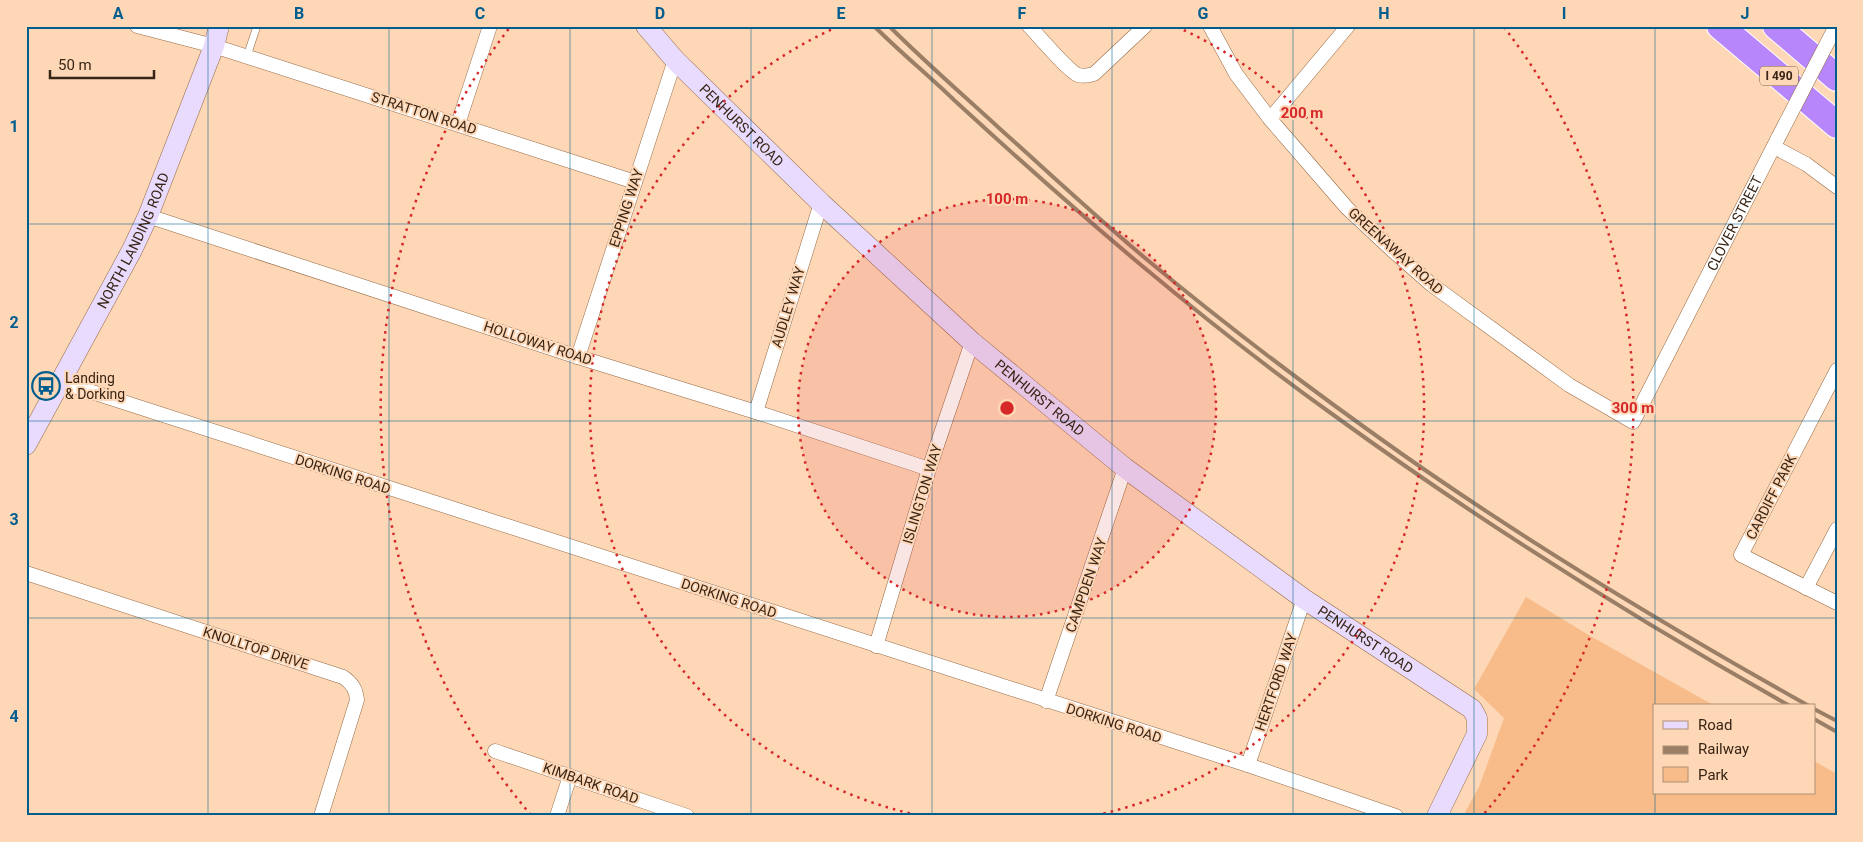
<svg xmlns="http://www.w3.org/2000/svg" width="1863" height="842" font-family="Roboto,sans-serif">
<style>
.green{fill:#f7bc89}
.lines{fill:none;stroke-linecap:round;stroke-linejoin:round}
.lane-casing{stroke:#956a44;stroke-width:8}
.street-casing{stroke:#956a44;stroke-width:15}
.secondary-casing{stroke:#956a44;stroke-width:21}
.highway-casing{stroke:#fff;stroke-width:28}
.lane{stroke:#fff;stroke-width:7}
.street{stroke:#fff;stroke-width:14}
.secondary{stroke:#e9dbfe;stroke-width:20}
.highway{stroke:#b786fa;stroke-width:26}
.rail{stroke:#9b7e66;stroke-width:4}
.street-bridge-casing{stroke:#956a44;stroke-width:15;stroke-linecap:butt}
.street-bridge{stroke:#fff;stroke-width:14}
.grid{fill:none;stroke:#005d8e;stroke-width:1;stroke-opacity:0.55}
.ring{fill:none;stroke:#d62828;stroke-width:2.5;stroke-dasharray:2.5 5}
.labels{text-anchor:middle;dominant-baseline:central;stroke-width:4;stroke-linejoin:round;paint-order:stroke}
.shield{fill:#fed7b7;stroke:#735a46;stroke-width:1}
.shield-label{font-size:12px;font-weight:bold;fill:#382515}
.street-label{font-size:14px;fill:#382515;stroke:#fed7b7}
.poi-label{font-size:14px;fill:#382515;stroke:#fed7b7;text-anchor:start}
.centre{fill:#d62828;stroke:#fed7b7;stroke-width:2.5}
.ring-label{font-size:15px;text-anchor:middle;font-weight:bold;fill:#d62828;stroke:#fed7b7;stroke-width:4;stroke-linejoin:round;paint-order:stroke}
.neatline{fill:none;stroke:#005d8e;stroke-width:2}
.grid-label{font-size:16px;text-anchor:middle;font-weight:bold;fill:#005d8e}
</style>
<rect width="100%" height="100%" fill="#fed7b7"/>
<path class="green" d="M1526 597 1592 637 1715 706H1654V793H1814V761L1837 774V816H1463L1479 787 1504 718 1474 689Z"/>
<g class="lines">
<defs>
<path id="lane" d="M247 56 257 26"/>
<g id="street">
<path d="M137 26 214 46 635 182"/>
<path d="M1029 26C1039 36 1068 71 1078 75 1084 77 1089 75 1094 74L1145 26"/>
<path id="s1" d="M1210 26 1236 74 1270 119 1347 208 1391 249 1432 285 1569 385 1633 422 1778 138"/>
<path d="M1270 119 1348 26"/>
<path d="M458 124 490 26"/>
<path d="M1774 147 1806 164 1837 187"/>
<path d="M148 216 578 357 756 412 929 469"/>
<path d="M578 357 675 60"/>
<path d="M1837 370 1741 555 1837 603"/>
<path d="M61 382 1248 765 1396 816"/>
<path d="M756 412 821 203"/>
<path d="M26 573 343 677C352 683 356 689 357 700L321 816"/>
<path d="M1806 588 1837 529"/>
<path d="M876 646 929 469 972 342"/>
<path d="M1046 701 1125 468"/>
<path d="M495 751 687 816"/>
<path d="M1248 765 1304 599"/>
<path d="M557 816 570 776"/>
</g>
<g id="secondary">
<path id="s2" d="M646 26 675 60 821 203 972 342 1125 468 1304 599 1472 709 1477 718V734L1437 816"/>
<path id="s3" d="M26 445 132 250 148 216 214 46 219 26"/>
</g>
<g id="highway">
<path d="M1720 26 1837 125"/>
<path d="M1776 26 1837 78"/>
</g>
</defs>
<use href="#lane" class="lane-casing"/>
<use href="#street" class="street-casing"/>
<use href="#secondary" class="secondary-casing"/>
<use href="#highway" class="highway-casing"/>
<use href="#lane" class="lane"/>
<use href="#street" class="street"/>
<use href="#secondary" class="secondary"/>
<use href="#highway" class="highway"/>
<g class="rail">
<path d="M874 26C900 52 928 75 954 100 1077 213 1203 322 1339 419 1484 524 1635 619 1790 706"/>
<path d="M889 26C924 61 962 94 999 128 1047 171 1095 216 1145 258 1228 327 1314 392 1402 454 1533 546 1670 628 1809 706"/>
<path d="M1814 709 1837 721"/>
<path d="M1814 719 1837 732"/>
</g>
<defs>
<path id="street-bridge" d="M1778 138 1836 26"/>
</defs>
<use href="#street-bridge" class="street-bridge-casing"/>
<use href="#street-bridge" class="street-bridge"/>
</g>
<path class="grid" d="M208 26V816M389 26V816M570 26V816M751 26V816M932 26V816M1112 26V816M1293 26V816M1474 26V816M1655 26V706M26 224H1837M26 421H1837M26 618H1837M1655 793V816"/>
<circle cx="1007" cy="408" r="209" fill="#d62828" fill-opacity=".12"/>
<g class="ring">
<circle cx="1007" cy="408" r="209"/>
<path d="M917 815A417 417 0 0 1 837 27M1177 27A417 417 0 0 1 1097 815"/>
<path d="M531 815A626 626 0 0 1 510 27M1504 27A626 626 0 0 1 1483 815"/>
</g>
<defs>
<symbol id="bus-ring" viewBox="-11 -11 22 22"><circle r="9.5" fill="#fed7b7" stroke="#005d8e" stroke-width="1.5"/><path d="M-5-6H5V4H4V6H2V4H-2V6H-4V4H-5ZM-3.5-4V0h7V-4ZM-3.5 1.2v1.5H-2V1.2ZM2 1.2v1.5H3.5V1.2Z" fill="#005d8e"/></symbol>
</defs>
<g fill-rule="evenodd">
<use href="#bus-ring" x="30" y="370" width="32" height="32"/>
</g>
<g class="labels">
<rect class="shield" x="1760" y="66.5" width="38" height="19" rx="4"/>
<g class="shield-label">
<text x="1779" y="76">I 490</text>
</g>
<g class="street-label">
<text transform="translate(424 113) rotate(18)">STRATTON ROAD</text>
<text stroke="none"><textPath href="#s2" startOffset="138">PENHURST ROAD</textPath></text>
<text transform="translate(626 208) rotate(-72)">EPPING WAY</text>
<text stroke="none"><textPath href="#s1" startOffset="810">CLOVER STREET</textPath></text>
<text stroke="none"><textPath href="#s3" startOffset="231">NORTH LANDING ROAD</textPath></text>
<text transform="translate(1396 251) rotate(42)">GREENAWAY ROAD</text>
<text transform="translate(788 307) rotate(-73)">AUDLEY WAY</text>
<text transform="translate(538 343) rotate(18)">HOLLOWAY ROAD</text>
<text stroke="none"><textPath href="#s2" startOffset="542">PENHURST ROAD</textPath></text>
<text transform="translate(343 474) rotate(18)">DORKING ROAD</text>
<text transform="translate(922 494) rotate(-73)">ISLINGTON WAY</text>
<text transform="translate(1771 497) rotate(-63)">CARDIFF PARK</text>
<text transform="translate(1086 585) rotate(-71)">CAMPDEN WAY</text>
<text transform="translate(729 598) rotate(18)">DORKING ROAD</text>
<text stroke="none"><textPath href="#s2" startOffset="948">PENHURST ROAD</textPath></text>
<text transform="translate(256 648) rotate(18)">KNOLLTOP DRIVE</text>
<text transform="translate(1276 682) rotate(-71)">HERTFORD WAY</text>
<text transform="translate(1114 723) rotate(18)">DORKING ROAD</text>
<text transform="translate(591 783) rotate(19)">KIMBARK ROAD</text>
</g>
<g class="poi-label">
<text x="65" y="378">Landing<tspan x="65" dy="16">&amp; Dorking</tspan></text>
</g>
</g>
<circle cx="1007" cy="408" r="8" class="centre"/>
<g class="ring-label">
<text x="1302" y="118">200 m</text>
<text x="1007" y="204">100 m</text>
<text x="1633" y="413">300 m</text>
</g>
<rect width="1863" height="842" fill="none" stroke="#fed7b7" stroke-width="55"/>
<rect x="1653" y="704" width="162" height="90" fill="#fed7b7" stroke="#af9076"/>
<rect x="1663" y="721" width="25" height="8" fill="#e9dbfe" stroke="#af9076"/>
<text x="1698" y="730" font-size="15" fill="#382515">Road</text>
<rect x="1663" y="746" width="25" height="8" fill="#9b7e66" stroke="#af9076"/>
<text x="1698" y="754" font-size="15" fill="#382515">Railway</text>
<rect x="1663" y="767" width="25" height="15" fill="#f7bc89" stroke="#af9076"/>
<text x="1698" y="780" font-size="15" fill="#382515">Park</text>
<path d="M50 70v8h104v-8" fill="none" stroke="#382515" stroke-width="2.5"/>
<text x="58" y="70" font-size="15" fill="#382515" stroke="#fed7b7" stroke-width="4" paint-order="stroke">50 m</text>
<rect x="28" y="28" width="1808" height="786" class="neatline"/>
<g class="grid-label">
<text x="118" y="19">A</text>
<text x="299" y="19">B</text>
<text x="480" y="19">C</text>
<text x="660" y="19">D</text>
<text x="841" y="19">E</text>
<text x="1022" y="19">F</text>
<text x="1203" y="19">G</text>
<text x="1384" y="19">H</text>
<text x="1564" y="19">I</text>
<text x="1745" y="19">J</text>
<text x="14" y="132">1</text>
<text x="14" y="328">2</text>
<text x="14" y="525">3</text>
<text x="14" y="722">4</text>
</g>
</svg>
